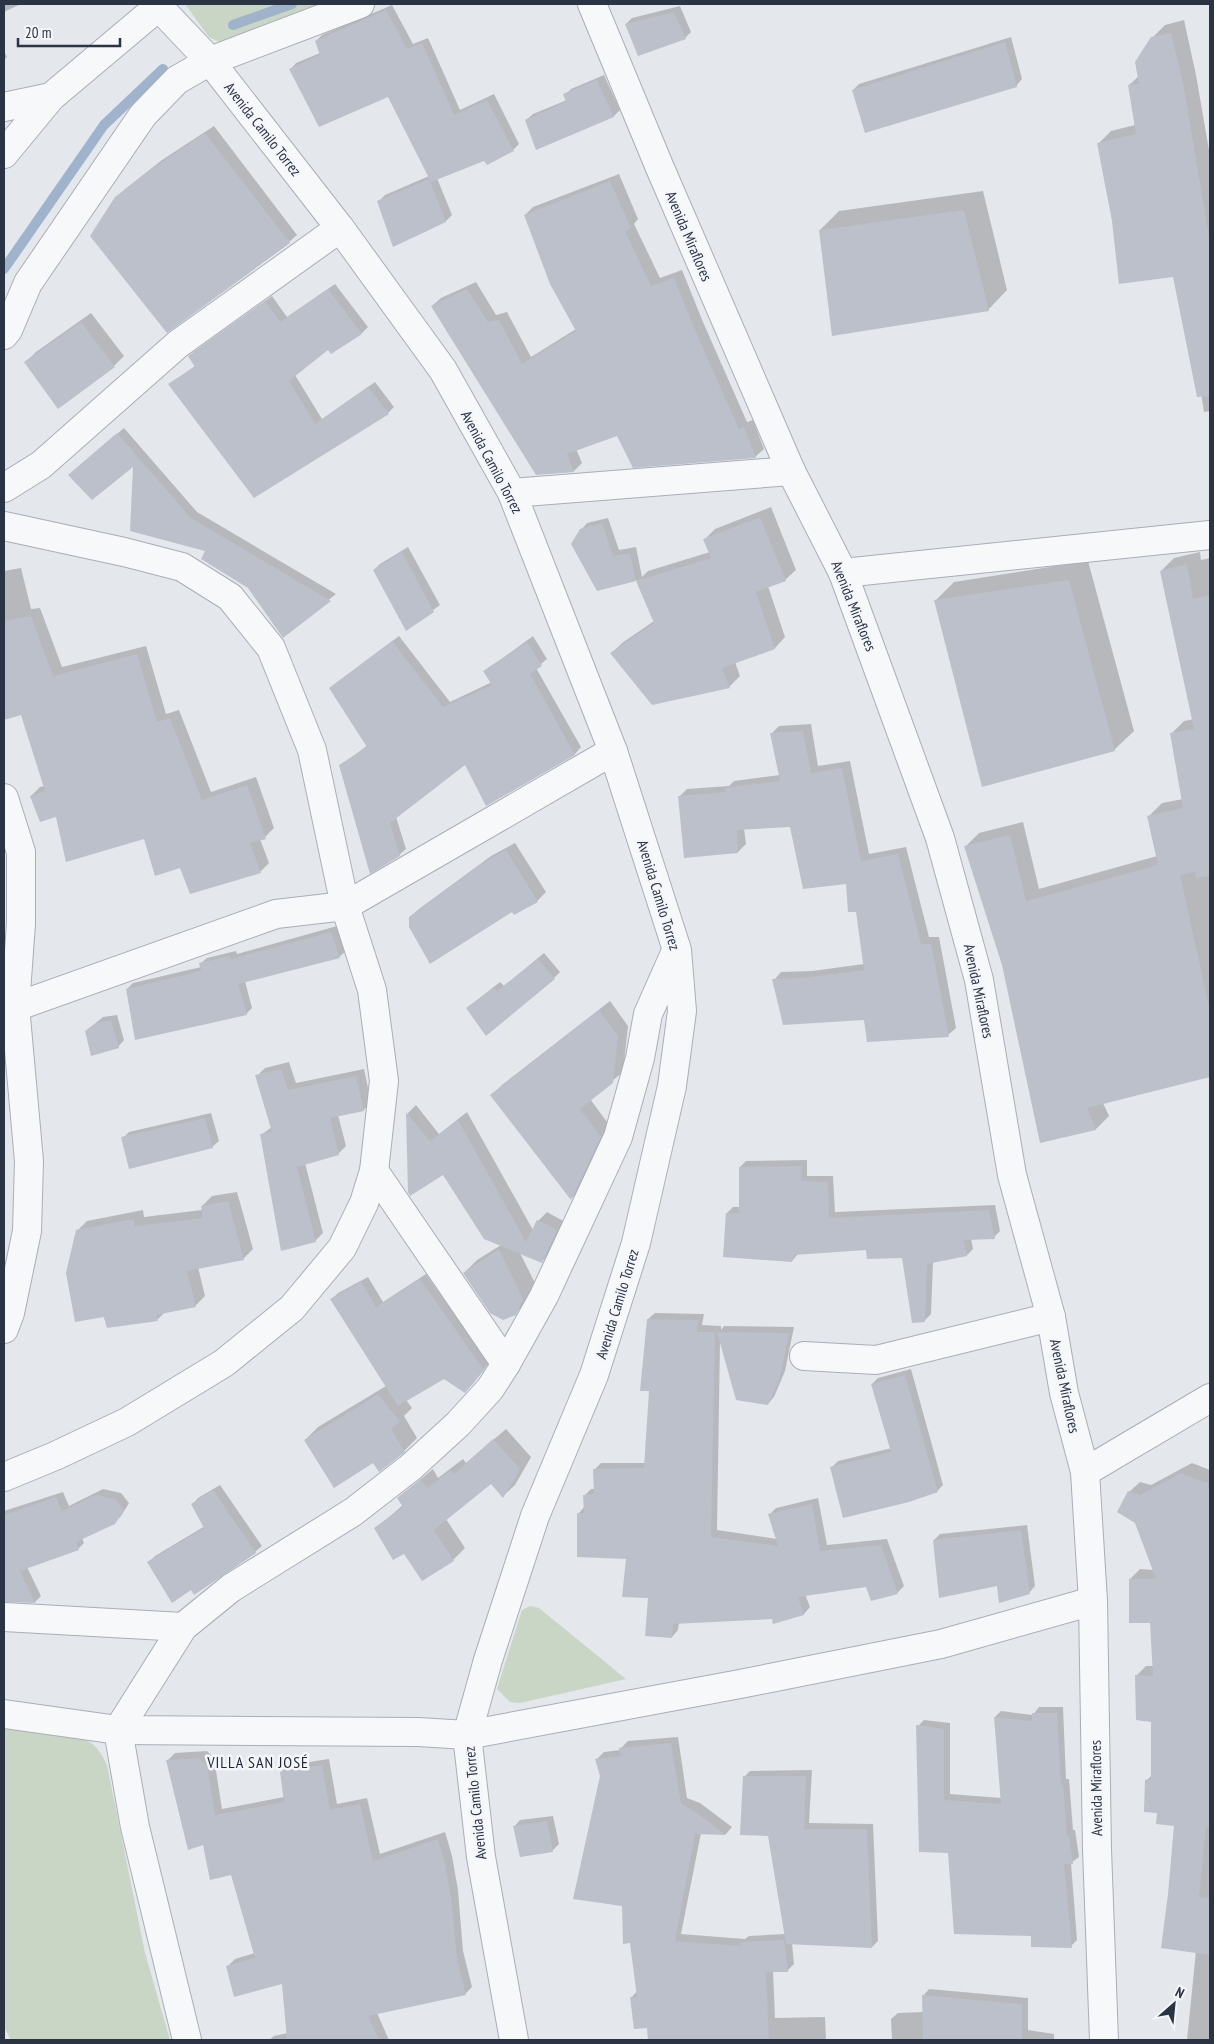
<svg xmlns="http://www.w3.org/2000/svg" width="1214" height="2044" font-family="'PT Sans Narrow',sans-serif">
<style>
.green{fill:#c9d6c5}
.shadow{fill:#0003}
.lines{fill:none;stroke-linecap:round;stroke-linejoin:round}
.stream{stroke:#9fb4cc;stroke-width:10}
.building{fill:#bbc0ca}
.minor-casing{stroke:#a9aeb7;stroke-width:30}
.tertiary-casing{stroke:#a9aeb7;stroke-width:30}
.minor{stroke:#f7f8fa;stroke-width:28}
.tertiary{stroke:#f7f8fa;stroke-width:28}
.labels{text-anchor:middle;dominant-baseline:central;stroke-width:5;stroke-linejoin:round;paint-order:stroke}
.street-label{font-size:15px;fill:#2b3445;stroke:#f4f6f9}
.neighbourhood-label{font-size:16px;letter-spacing:1px;fill:#1d2536;stroke:#f4f6f9}
</style>
<rect width="100%" height="100%" fill="#e4e7ec"/>
<g class="green">
<path d="M185 4H325L221 43 209 37Z"/>
<path d="M530 1606 539 1608 626 1679 520 1703 510 1702 497 1689 522 1610Z"/>
<path d="M4 1727C28 1730 72 1730 91 1743 99 1749 103 1757 107 1765L145 1953 170 2040H11L4 2027Z"/>
</g>
<g class="shadow">
<path d="M4 4H21L4 12Z"/>
<path d="M392 5 413 44 428 38 460 110 494 94 519 144 513 150 484 159 437 178 452 215 446 221 394 245 379 201 385 195 429 176 388 96 290 70 296 63 320 53 316 41 322 35Z"/>
<path d="M680 6 691 32 685 38 626 24 632 18Z"/>
<path d="M1184 20 1196 75 1210 156V411L1204 412 1194 349 1174 276 1113 221 1098 144 1111 131 1135 125 1129 85 1139 76 1152 38 1165 25Z"/>
<path d="M1011 37 1022 79 1016 86 853 90 859 84Z"/>
<path d="M4 51 7 57 4 60Z"/>
<path d="M604 75 620 110 614 116 526 120 533 114 567 100 565 95 571 89Z"/>
<path d="M214 126 297 235 289 242 124 190 162 160Z"/>
<path d="M619 174 638 219 634 224 660 278 682 270 703 322 747 422 753 420 764 449 755 457 617 435 576 449 582 463 574 471 432 306 441 298 476 282 496 315 507 312 531 357 576 329 525 215 533 207Z"/>
<path d="M983 191 1007 290 988 310 820 230 839 211Z"/>
<path d="M335 284 368 327 362 333 331 352 328 348 295 375 322 419 375 382 394 407 388 413 254 496 169 384 195 366 189 356 196 350 272 296 287 317Z"/>
<path d="M91 313 124 356 114 366 26 362 36 352Z"/>
<path d="M124 428 197 512 336 594 283 636 249 587 207 550 134 465 76 469Z"/>
<path d="M771 507 796 570 785 580 768 586 785 637 775 648 735 662 740 676 729 687 612 653 622 643 654 621 637 580 597 590 581 530 587 523 608 518 619 550 636 547 642 577 648 571 710 552 705 539 715 529Z"/>
<path d="M408 547 440 605 407 629 374 570 380 564Z"/>
<path d="M1200 552 1201 560 1210 558V1076L1103 1103 1109 1116 1096 1129 1041 1141 1003 965 966 846 979 833 1023 822 1039 889 1157 856 1149 816 1162 803 1183 799 1171 734 1184 721 1194 719 1161 571 1174 558Z"/>
<path d="M1088 561 1134 731 1114 750 935 601 954 582Z"/>
<path d="M21 568 31 609 40 608 62 667 146 646 166 714 179 710 211 792 256 777 274 828 265 837 260 839 269 863 260 872 181 867 145 838 57 815 31 796 40 787 45 786 22 714 4 719V571Z"/>
<path d="M399 636 450 702 492 682 485 671 533 636 547 659 536 668 581 747 575 754 486 805 465 763 396 817 406 849 399 855 340 766 368 745 331 688Z"/>
<path d="M811 724 818 766 850 761 869 854 906 847 929 937H939L956 1028 948 1035 865 1019 774 980 781 972 812 971 864 964 857 910 847 882 791 826 744 828 746 844 738 852 679 797 687 789 729 786 734 781 780 775 772 733 779 726Z"/>
<path d="M515 843 546 892 537 901 514 914 512 911 410 917 419 909 491 856Z"/>
<path d="M337 926 346 951 339 957 245 981 252 1008 246 1014 127 989 133 983 201 967 200 964 207 958 236 951 237 954Z"/>
<path d="M544 953 560 972 554 978 467 1008 500 982 504 986Z"/>
<path d="M610 1001 628 1026 623 1072 590 1099 610 1126 581 1189 572 1198 492 1095 502 1085Z"/>
<path d="M117 1015 124 1040 118 1047 86 1031 103 1017Z"/>
<path d="M289 1062 296 1083 364 1069 371 1102 364 1110 338 1115 346 1146 338 1154 305 1163 323 1233 315 1241 261 1135 272 1127 257 1076 265 1068Z"/>
<path d="M416 1105 439 1134 467 1112 533 1230 538 1221 547 1212 565 1222 550 1253 542 1262 520 1253 536 1285 528 1300 515 1314 464 1273 477 1260 501 1245 443 1173 409 1192 408 1113Z"/>
<path d="M211 1113 219 1141 212 1147 123 1138 129 1132Z"/>
<path d="M807 1160V1176H833L835 1212 995 1205 1000 1231 994 1237 971 1238 973 1249 967 1255 933 1262 931 1314 924 1321 903 1257 867 1249 798 1254 792 1261 727 1213 733 1207H740V1167L746 1161Z"/>
<path d="M237 1192 253 1249 243 1259 198 1267 205 1296 196 1305 165 1312 158 1319 107 1327 77 1231 87 1221 143 1210 144 1217 202 1210V1206L212 1196Z"/>
<path d="M426 1274 489 1363 471 1386 444 1377 406 1400 412 1408 404 1416 417 1438 404 1451 374 1461 305 1440 318 1427 386 1386 332 1299 338 1293 368 1277 383 1302Z"/>
<path d="M655 1313 704 1314 702 1325 721 1326V1330L724 1326 794 1327 785 1371 774 1397 768 1404 720 1343 717 1530 777 1539 770 1514 776 1508 818 1498 827 1545 887 1539 904 1586 897 1593 867 1586 805 1594 810 1607 804 1614 772 1618 679 1622 678 1630 672 1637 627 1558 578 1514 585 1506 584 1496 591 1489H595L594 1470 601 1463H645L651 1390 648 1319Z"/>
<path d="M911 1369 943 1485 937 1491 832 1467 838 1461 892 1448 872 1384 878 1378Z"/>
<path d="M506 1429 531 1457 515 1485 503 1496 492 1482 446 1519 465 1548 453 1560 405 1553 375 1529 403 1505 398 1498 433 1469 438 1478 463 1459 466 1463Z"/>
<path d="M1192 1463 1210 1470V1871L1209 1887H1210V2040H1187L1196 1951 1175 1824 1159 1812 1147 1780 1152 1775V1720L1136 1676 1146 1666H1154L1152 1622 1130 1579 1140 1569 1153 1570 1129 1492 1140 1482 1151 1485Z"/>
<path d="M220 1485 262 1546 255 1552 149 1562 155 1556 205 1526 192 1505 198 1498Z"/>
<path d="M103 1489 121 1493 129 1503 121 1516 114 1523 82 1538 84 1543 78 1549 27 1567 41 1596 35 1602 4 1601V1511L63 1492 69 1506Z"/>
<path d="M1027 1525 1035 1586 1029 1593 998 1585 934 1540 940 1534Z"/>
<path d="M1039 1707H1063L1066 1779H1069L1073 1830H1075L1079 1857 1071 1863 1077 1940 1071 1946 1032 1934 949 1852 918 1726 924 1720 950 1723V1794L1001 1798 995 1717 1001 1711 1033 1715Z"/>
<path d="M678 1737 687 1798 700 1803 732 1827 726 1834 701 1833 681 1934 745 1939 749 1936 785 1934 769 1835 744 1777 750 1771 812 1770 809 1823 873 1824 878 1941 872 1947 792 1943 794 1964 787 1971H773L775 2018 825 2017 826 2040H649L648 2027 632 1997 637 1991 631 1942 597 1759 604 1752 621 1750V1748L628 1741Z"/>
<path d="M207 1751 214 1758 222 1809 284 1797 281 1772 289 1765 329 1759 337 1804 367 1798 380 1854 445 1832 452 1856 458 1890 463 1951 472 1987 465 1994 377 2013 389 2040H269L274 2036 288 2033 283 1983 228 1966 235 1959 255 1953 232 1873 204 1843 168 1760 175 1753Z"/>
<path d="M553 1816 559 1844 552 1851 514 1827 520 1820Z"/>
<path d="M929 1989 1028 1998V2030L1054 2034V2040H892L891 2019 898 2013 923 2012V1996Z"/>
</g>
<g class="lines">
<g class="stream">
<path d="M233 25 292 4"/>
<path d="M4 269 104 125 163 69"/>
</g>
</g>
<g class="building">
<path d="M386 10 407 49 422 43 454 115 487 100 514 151 487 165 484 161 431 182 388 97 319 127 289 69 320 55 315 41Z"/>
<path d="M674 12 686 39 638 56 625 24Z"/>
<path d="M1171 33 1184 88 1210 243V396L1197 397 1173 277 1119 284 1112 221 1097 143 1136 134 1128 85 1139 84 1135 62 1151 37Z"/>
<path d="M1005 42 1017 87 865 133 852 90Z"/>
<path d="M597 80 614 117 536 150 525 120 566 102 563 94Z"/>
<path d="M205 133 290 243 167 333 90 236 115 197 153 168Z"/>
<path d="M429 179 446 222 393 247 377 201Z"/>
<path d="M610 181 631 228 625 231 651 286 674 278 695 330 739 429 744 427 756 458 633 468 617 436 567 454 574 472 536 475 431 306 467 289 488 322 499 320 522 364 576 331 550 284 524 215Z"/>
<path d="M964 210 989 311 832 336 819 230Z"/>
<path d="M328 289 362 334 331 354 328 350 289 381 315 424 368 387 389 414 254 498 168 384 195 367 188 356 265 301 280 322Z"/>
<path d="M81 322 115 367 58 409 24 362Z"/>
<path d="M117 433 191 518 331 601 283 638 248 588 201 559 205 551 130 531 133 467 92 500 68 475Z"/>
<path d="M760 517 786 581 756 592 775 649 722 668 730 688 652 705 610 653 654 623 636 581 711 558 703 539Z"/>
<path d="M602 523 613 556 630 553 636 581 597 591 571 544 580 529Z"/>
<path d="M402 552 434 612 406 631 373 570Z"/>
<path d="M1187 564 1193 599 1210 595V876L1196 878 1195 872 1180 875 1210 1011V1077L1087 1108 1096 1130 1040 1143 1002 965 964 846 1010 835 1026 901 1158 865 1147 816 1183 808 1170 733 1194 729 1160 571Z"/>
<path d="M1069 580 1115 751 982 787 934 600Z"/>
<path d="M31 616 53 676 137 654 157 722 170 718 202 800 247 785 266 839 250 843 261 873 190 894 180 868 155 876 144 839 66 862 56 817 40 822 30 796 45 791 21 715 4 720V621Z"/>
<path d="M392 641 443 707 492 685 483 671 527 642 542 666 530 674 575 755 486 806 465 765 390 823 400 856 370 874 339 765 367 747 329 688Z"/>
<path d="M803 731 811 773 842 768 861 861 898 854 921 944H931L949 1037 867 1042 864 1020 783 1025 772 979 804 978 864 970 856 912H848L846 884 803 889 790 827 737 830 738 853 684 858 678 796 726 792 725 788 780 781 770 733Z"/>
<path d="M506 850 538 902 514 915 512 912 430 964 409 927V917L481 864Z"/>
<path d="M331 932 340 958 238 984 247 1015 135 1040 126 989 201 971 199 963 230 956 231 959Z"/>
<path d="M538 959 555 979 486 1036 466 1008 494 988 497 991Z"/>
<path d="M599 1010 618 1036 613 1083 580 1109 601 1137 571 1200 490 1095Z"/>
<path d="M111 1020 119 1048 91 1056 85 1031 96 1023Z"/>
<path d="M281 1069 288 1090 356 1076 364 1111 330 1118 339 1155 297 1167 316 1242 281 1251 260 1134 272 1132 255 1075Z"/>
<path d="M406 1112 430 1141 458 1120 526 1242 537 1220 557 1230 542 1263 484 1239 443 1175 410 1196 408 1192Z"/>
<path d="M205 1118 213 1148 129 1169 121 1137Z"/>
<path d="M802 1166 801 1181 828 1182 829 1218 989 1210 995 1239 964 1240 967 1256 927 1264 925 1322 912 1323 902 1258 867 1259 866 1250 794 1255 792 1262 723 1257 726 1213H739V1167Z"/>
<path d="M228 1201 244 1260 187 1271 196 1307 156 1315 158 1321 107 1328 104 1317 75 1322 66 1273 76 1230 134 1219 135 1226 203 1218 201 1206Z"/>
<path d="M499 1249 523 1299 516 1315 503 1320 490 1313 463 1273Z"/>
<path d="M420 1279 484 1370 465 1393 444 1379 398 1406 330 1299 361 1282 376 1307Z"/>
<path d="M647 1319 698 1320 697 1332H715L711 1537 778 1546 768 1514 812 1504 820 1551 881 1545 898 1594 871 1601 866 1587 798 1597 804 1615 773 1624 772 1619 673 1624 672 1638 645 1636 648 1598 622 1597 626 1559 577 1557V1513H584L583 1495 594 1494 593 1469 644 1468 649 1391H640Z"/>
<path d="M717 1332 789 1333 780 1378 768 1405 736 1400Z"/>
<path d="M905 1375 938 1492 909 1502 843 1518 830 1467 891 1452 871 1384Z"/>
<path d="M378 1394 400 1422 391 1429 405 1452 379 1472 373 1463 334 1488 304 1440Z"/>
<path d="M493 1439 520 1469 503 1498 491 1484 434 1530 454 1561 422 1581 404 1554 393 1560 374 1528 403 1507 397 1498 421 1479 427 1488 451 1470 454 1474Z"/>
<path d="M1181 1473 1208 1483 1210 1495V1828L1206 1827 1199 1897 1210 1898V1955L1161 1948 1168 1894 1174 1826 1156 1824 1157 1813 1144 1812 1145 1780 1151 1779V1722L1136 1720 1135 1675 1153 1676 1150 1623H1129V1579H1156L1135 1523 1117 1512 1128 1491 1140 1495Z"/>
<path d="M213 1490 256 1553 194 1595 191 1590 172 1603 147 1562 204 1528 191 1504Z"/>
<path d="M96 1495 115 1499 124 1510 115 1524 76 1542 79 1550 20 1571 35 1603 4 1602V1515L56 1497 62 1511Z"/>
<path d="M1021 1530 1030 1594 999 1603 997 1586 939 1598 933 1540Z"/>
<path d="M1032 1713H1057L1061 1785H1063L1067 1836H1069L1073 1864H1064L1072 1948 1031 1947V1936L954 1934 948 1853 919 1852 916 1725 944 1729V1800L1001 1804 994 1717 1032 1721Z"/>
<path d="M671 1743 681 1804 693 1810 726 1835 695 1834 675 1941 741 1946 740 1942 784 1940 788 1972H766L769 2040H648L647 2028 634 2029 630 1997H637L630 1943 623 1944 622 1906 573 1899 600 1776 595 1759 621 1756 619 1748Z"/>
<path d="M199 1758 207 1765 215 1815 284 1802 280 1772 322 1765 330 1810 360 1804 373 1861 438 1839 445 1864 451 1898 457 1959 466 1995 368 2016 379 2040H287L282 1984 234 1997 226 1966 255 1958 231 1875 210 1880 203 1845 188 1850 166 1760Z"/>
<path d="M743 1776H806L804 1829H867L872 1948 786 1944 768 1836 740 1835Z"/>
<path d="M547 1821 553 1852 520 1857 513 1826Z"/>
<path d="M922 1995 1022 2004V2040H923Z"/>
</g>
<g class="lines">
<defs>
<g id="minor">
<path d="M156 4 210 61 340 228 443 370 512 493 613 751 677 950 682 1011 672 1086 636 1243 594 1375 535 1516 488 1660 467 1735 481 1857 514 2040"/>
<path d="M4 107 51 97 158 7"/>
<path d="M4 154 51 97"/>
<path d="M4 335 8 330 28 283 143 115 177 80 210 61 360 4"/>
<path d="M4 488 41 465 178 344 340 228"/>
<path d="M512 493 791 471"/>
<path d="M4 526 124 552 182 567 230 597 271 648 312 750 345 906 372 990 384 1081 374 1171 364 1203 342 1248 292 1308 224 1363 127 1422 55 1456 4 1477"/>
<path d="M843 573 1210 535"/>
<path d="M4 798 21 852V924L15 1006 29 1161 27 1231 10 1313 4 1329"/>
<path d="M4 1011 276 914 345 906 613 751"/>
<path d="M374 1171 506 1364"/>
<path d="M804 1356 876 1360 1051 1317"/>
<path d="M1085 1472 1210 1398"/>
<path d="M4 1617 183 1627"/>
<path d="M4 1714 118 1730 418 1732 467 1735 740 1684 941 1644 1093 1601"/>
<path d="M187 2040 135 1827 118 1730 183 1627 231 1588 353 1512 411 1467 458 1424 490 1389 506 1364 544 1296 618 1137 640 1058 648 1014 676 951"/>
</g>
<path id="tertiary" d="M592 4 660 168 791 471 843 573 940 838 979 980 1012 1175 1051 1317 1064 1393 1085 1472 1093 1601 1097 1849 1104 2040"/>
</defs>
<use href="#minor" class="minor-casing"/>
<use href="#tertiary" class="tertiary-casing"/>
<use href="#minor" class="minor"/>
<use href="#tertiary" class="tertiary"/>
</g>
<g class="labels">
<g class="street-label">
<text transform="translate(263 129) rotate(52)">Avenida Camilo Torrez</text>
<text transform="translate(689 236) rotate(67)">Avenida Miraflores</text>
<text transform="translate(492 462) rotate(62)">Avenida Camilo Torrez</text>
<text transform="translate(854 606) rotate(68)">Avenida Miraflores</text>
<text transform="translate(659 895) rotate(73)">Avenida Camilo Torrez</text>
<text transform="translate(979 991) rotate(78)">Avenida Miraflores</text>
<text transform="translate(617 1304) rotate(-73)">Avenida Camilo Torrez</text>
<text transform="translate(1065 1386) rotate(78)">Avenida Miraflores</text>
<text transform="translate(1096 1788) rotate(-91)">Avenida Miraflores</text>
<text transform="translate(475 1803) rotate(-96)">Avenida Camilo Torrez</text>
</g>
<g class="neighbourhood-label">
<text x="258" y="1762">VILLA SAN JOSÉ</text>
</g>
</g>
<rect width="1214" height="2044" fill="none" stroke="#2b3445" stroke-width="10"/>
<g transform="translate(1174 2004) rotate(27)" stroke="#f4f6f9" stroke-width="4" paint-order="stroke">
<path d="M0-4L9 19L0 12L-9 19Z" fill="#2b3445"/>
<text y="-8" font-size="14" font-weight="bold" text-anchor="middle" fill="#2b3445">N</text>
</g>
<path d="M18 38v8h102v-8" fill="none" stroke="#2b3445" stroke-width="2.5"/>
<text x="25" y="38" font-size="15" fill="#2b3445" stroke="#f4f6f9" stroke-width="4" paint-order="stroke">20 m</text>
</svg>
